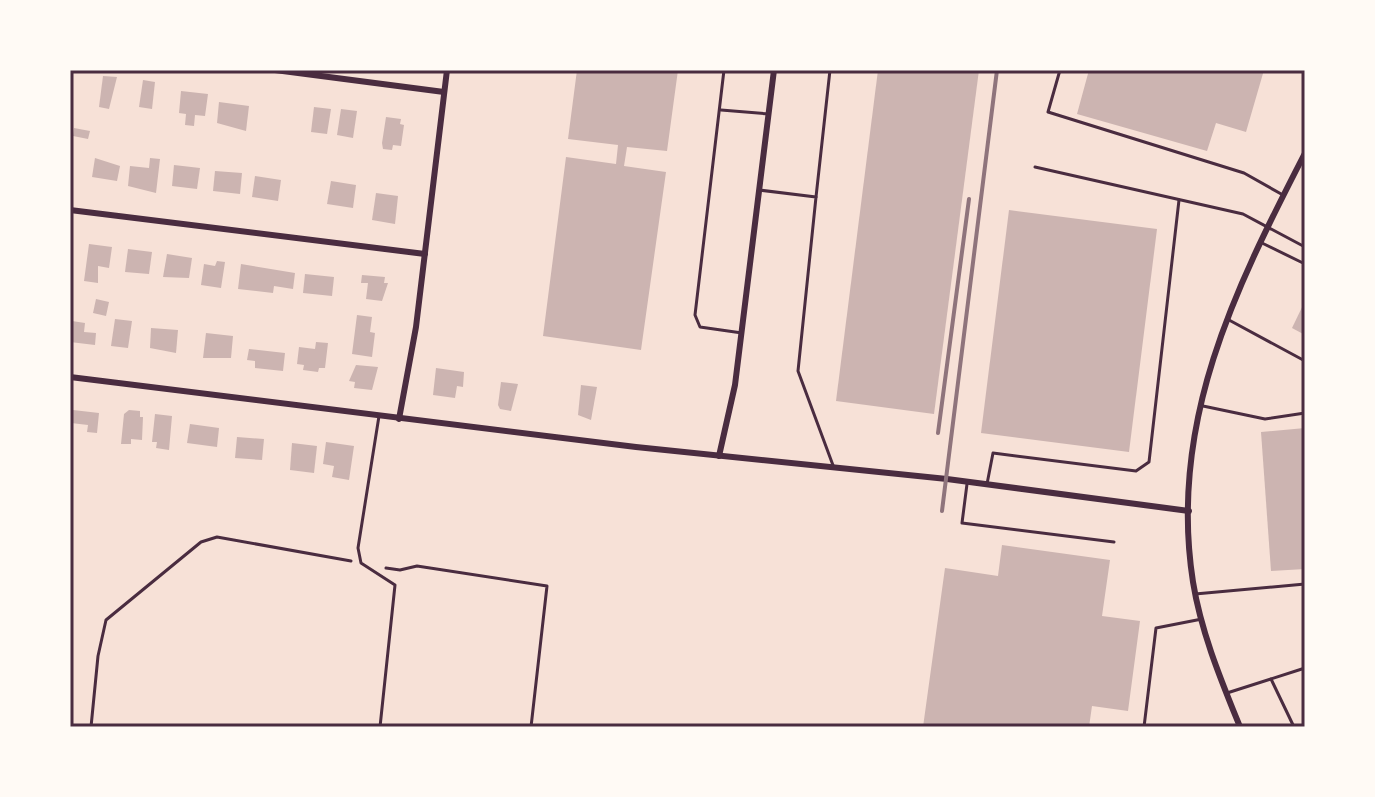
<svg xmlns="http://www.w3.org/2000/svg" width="1375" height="797" font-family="'IBM Plex Sans',sans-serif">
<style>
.building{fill:#ccb4b1}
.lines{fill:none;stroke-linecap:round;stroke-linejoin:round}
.path{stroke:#4a2c40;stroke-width:3}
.service{stroke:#4a2c40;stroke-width:3}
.minor{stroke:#4a2c40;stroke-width:6}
.rail{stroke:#8f747c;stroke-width:4}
.neatline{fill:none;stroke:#4a2c40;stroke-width:3}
</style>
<rect width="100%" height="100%" fill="#f7e1d7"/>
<g class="building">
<path d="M577 70H678L667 151 627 147 624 166 666 172 641 350 543 336 566 157 616 164 618 145 568 139Z"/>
<path d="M878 70H979L934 414 836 401Z"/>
<path d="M1089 70H1264L1246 132 1216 123 1207 151 1077 114Z"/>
<path d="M103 76 117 77 109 109 99 107Z"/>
<path d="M143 80 155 82 152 109 139 107Z"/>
<path d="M181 91 208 94 205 116 195 115 194 126 185 125 186 114 179 113Z"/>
<path d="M219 102 249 106 246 131 217 123Z"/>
<path d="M314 107 331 109 327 134 311 132Z"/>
<path d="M341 109 357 111 353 138 337 135Z"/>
<path d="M386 117 401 119 400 124 404 125 401 146 393 145 392 150 383 149 382 143Z"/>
<path d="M74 128 90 131 88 139 73 136Z"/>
<path d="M95 158 120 166 117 181 92 177Z"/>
<path d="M150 158 160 159 156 193 128 186 130 166 149 168Z"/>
<path d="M174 165 200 168 197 189 172 186Z"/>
<path d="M215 171 242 173 240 194 213 191Z"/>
<path d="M255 176 281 180 278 201 252 197Z"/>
<path d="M331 181 356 185 353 208 327 204Z"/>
<path d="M376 193 398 196 395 224 372 220Z"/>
<path d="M1009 210 1157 229 1129 452 981 433Z"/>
<path d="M89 244 112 247 109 268 98 266V283L84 281Z"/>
<path d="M128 249 152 252 149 274 125 272Z"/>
<path d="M167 254 192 258 189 278 163 277Z"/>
<path d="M217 261 225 262 221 288 201 285 204 264 215 266Z"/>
<path d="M241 264 295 273 293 289 274 286 273 293 238 289Z"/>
<path d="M305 274 334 277 332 296 303 293Z"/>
<path d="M362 275 385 277 384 283H388L382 301 366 299 368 283H361Z"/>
<path d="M96 299 109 302 106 316 93 313Z"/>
<path d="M1305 301V335L1292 328Z"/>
<path d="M357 315 372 317 370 332 375 333 372 357 352 354Z"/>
<path d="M115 319 132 321 128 348 111 346Z"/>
<path d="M72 321 85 323 84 332 96 333 95 345 70 342Z"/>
<path d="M151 328 178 330 176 353 150 348Z"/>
<path d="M206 333 233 336 231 358H203Z"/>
<path d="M316 342 328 343 325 368H319L318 372 303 370 304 365 297 364 299 347 315 349Z"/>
<path d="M249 349 285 353 283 371 255 368V361L247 360Z"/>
<path d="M356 365 378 367 372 390 354 388 355 382 349 381Z"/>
<path d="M436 368 464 372 463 387 457 386 455 398 433 395Z"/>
<path d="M501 382 518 384 511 411 500 409 498 405Z"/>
<path d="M581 385 597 387 591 420 578 415Z"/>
<path d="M73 410 99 413 97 433 87 432 88 425 71 423Z"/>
<path d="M129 410 140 411V417H143L142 440 131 439V444H121L124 414Z"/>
<path d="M155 414 172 416 169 450 156 448 157 442H152Z"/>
<path d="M190 424 219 428 217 447 187 443Z"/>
<path d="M1305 428V569L1271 571 1261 432Z"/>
<path d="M237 437 264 439 262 460 235 458Z"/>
<path d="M326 442 354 446 349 480 332 477 334 466 323 464Z"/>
<path d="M292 443 317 446 314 473 290 470Z"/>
<path d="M1002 545 1110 560 1102 616 1140 621 1128 711 1092 706 1089 727H923L945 568 998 576Z"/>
</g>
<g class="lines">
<g class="path">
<path d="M386 568 400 570 417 566 547 586 531 727"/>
<path d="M91 727 98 656 106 620 201 542 217 537 351 561"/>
</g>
<g class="service">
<path d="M724 70 695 315 700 327 742 333"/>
<path d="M1060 70 1048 112 1244 173 1283 195"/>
<path d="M721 110 769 114"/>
<path d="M1035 167 1243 214 1305 247"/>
<path d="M759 190 816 197 798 371 834 468"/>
<path d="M816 197 830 70"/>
<path d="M1262 243 1305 264"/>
<path d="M1229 320 1305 361"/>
<path d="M1203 406 1265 419 1305 413"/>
<path d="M379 416 358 548 361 563 395 585 380 727"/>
<path d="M967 484 962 523 1114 542"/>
<path d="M987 484 993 453 1136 471 1149 462 1179 200"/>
<path d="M1195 594 1305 584"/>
<path d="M1271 679 1294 727"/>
<path d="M1227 693 1305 668"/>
<path d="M1144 727 1156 628 1202 619"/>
</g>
<g class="minor">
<path d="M275 70 444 92"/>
<path d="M70 210 425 254"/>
<path d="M70 377 636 447 947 479 1189 511"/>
<path d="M399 419 416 327 447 70"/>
<path d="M719 456 735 385 774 70"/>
<path d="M1240 727C1221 680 1201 632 1193 582 1168 423 1235 289 1305 153"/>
</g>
<g class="rail">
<path d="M938 433 969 199"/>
<path d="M942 511 997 70"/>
</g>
</g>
<rect width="1375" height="797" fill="none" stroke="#fffaf5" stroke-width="144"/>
<rect x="72" y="72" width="1231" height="653" class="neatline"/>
</svg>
